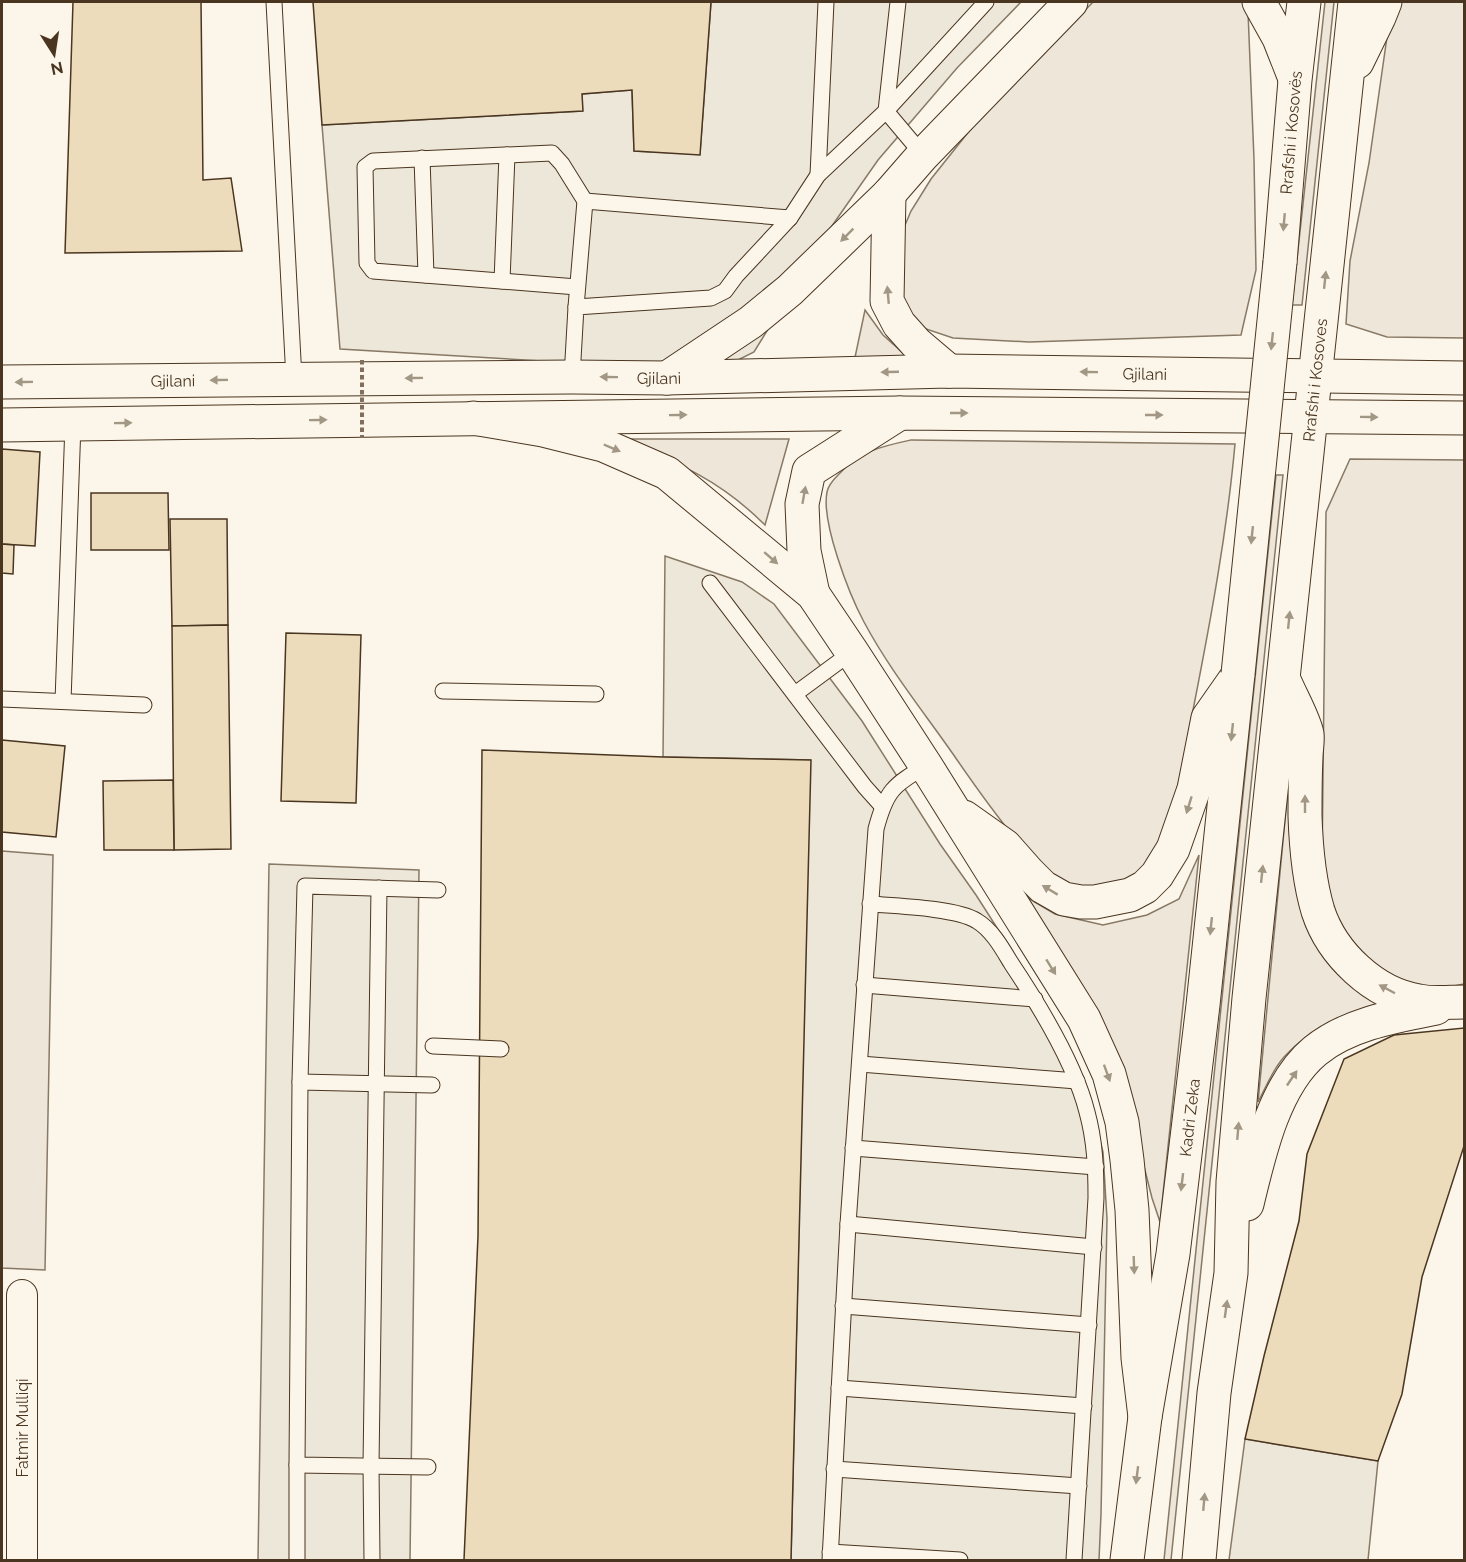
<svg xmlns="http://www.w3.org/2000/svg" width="1466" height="1562" font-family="Raleway,sans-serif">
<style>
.green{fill:#ede6d9;stroke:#887966;stroke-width:1.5}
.parking{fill:#ede7d9;stroke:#887966;stroke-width:1.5}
.building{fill:#ecdcbc;stroke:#4a3520;stroke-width:1.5}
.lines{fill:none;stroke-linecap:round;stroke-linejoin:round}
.service-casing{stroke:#4a3520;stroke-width:17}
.minor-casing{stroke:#4a3520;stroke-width:32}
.primary-casing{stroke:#4a3520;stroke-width:35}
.trunk-casing{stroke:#4a3520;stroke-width:35}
.service{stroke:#fbf6e9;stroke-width:15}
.minor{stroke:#fbf6e9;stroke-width:30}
.primary{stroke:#fbf6e9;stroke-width:33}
.trunk{stroke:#fbf6e9;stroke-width:33}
.trunk-bridge-casing{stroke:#4a3520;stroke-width:35;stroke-linecap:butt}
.path-bridge{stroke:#7f6f5c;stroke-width:4;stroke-dasharray:4.5 3;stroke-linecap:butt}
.trunk-bridge{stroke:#fbf6e9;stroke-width:33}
.oneway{fill:#a29684}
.labels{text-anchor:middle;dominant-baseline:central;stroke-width:4.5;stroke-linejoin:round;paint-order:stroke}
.street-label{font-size:16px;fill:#4a3520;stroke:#fbf6e9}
</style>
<rect width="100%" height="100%" fill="#fbf6e9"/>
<g class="green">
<path d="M1093 2H1243L1248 12 1254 159 1256 270 1241 335 1029 342 953 338 917 326 903 303 900 237 911 211 931 179 978 120Z"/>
<path d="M1325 2H1334L1302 305H1292Z"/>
<path d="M1392 2H1464V338L1387 337 1346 324 1350 261 1369 163Z"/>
<path d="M865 310 883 335 913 362H854Z"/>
<path d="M619 439H789L765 525C719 479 678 463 619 439Z"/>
<path d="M911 440 1235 444C1227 532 1211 618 1194 705 1184 753 1174 841 1136 874 1117 891 1069 890 1048 875 1041 870 1035 861 1029 855 1001 823 977 789 953 754 923 711 889 669 864 622 849 594 821 522 827 492 828 485 834 479 839 474 859 451 883 446 911 440Z"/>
<path d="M1350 459 1464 460V984L1443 988 1413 985 1382 971 1356 951 1327 897 1322 865 1326 512Z"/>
<path d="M1276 475H1283L1171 1560H1164Z"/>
<path d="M1288 789 1301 891 1388 1004C1348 1012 1312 1026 1284 1057 1273 1069 1266 1087 1258 1102Z"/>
<path d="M2 851 53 855 45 1270 2 1268Z"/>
<path d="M1199 855 1160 1222 1152 1198 1136 1135 1018 892 1055 914 1103 925 1147 915 1179 899Z"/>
</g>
<g class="parking">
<path d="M711 2H1021L957 68 878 160 827 233 754 352 732 363 694 370 340 349 322 125 582 111V94L632 90 634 151 700 154Z"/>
<path d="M665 556 742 582 774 604 862 721 940 844 976 895 1024 970 1086 1085 1103 1152 1107 1219 1101 1514 1099 1560H791L810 760 663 757Z"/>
<path d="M269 864 419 870 410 1560H258Z"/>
<path d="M1245 1439 1378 1461 1368 1560H1229Z"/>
</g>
<g class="building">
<path d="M73 2H201L203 180 231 178 242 251 65 253Z"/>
<path d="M313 2H711L700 155 634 151 632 90 582 94 583 111 322 125Z"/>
<path d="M2 449 40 452 35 546 2 544Z"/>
<path d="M91 493H168L169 550H91Z"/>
<path d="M170 519H227L228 625 172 626Z"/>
<path d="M2 544 14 545 13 574 2 573Z"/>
<path d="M228 625 231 849 174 850 172 626Z"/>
<path d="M286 633 361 635 356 803 281 801Z"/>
<path d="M2 740 65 746 56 837 2 832Z"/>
<path d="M482 750 663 757 811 760 791 1560H464L478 1236Z"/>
<path d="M173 780 174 850H104L103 781Z"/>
<path d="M1464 1028V1146L1422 1277 1402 1394 1378 1461 1245 1439 1264 1356 1299 1221 1307 1154 1344 1059 1394 1035Z"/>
</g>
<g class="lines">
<defs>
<g id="service">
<path d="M274 2 294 379"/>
<path d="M898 2 886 111 923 155"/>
<path d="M422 158 426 275"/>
<path d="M818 175 826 2"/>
<path d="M502 281 507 155"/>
<path d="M577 287 373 271 367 263 365 167 373 161 552 153 562 164 585 201"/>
<path d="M576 307 585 201 790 218 818 175 886 111 986 2"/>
<path d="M572 377 576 307 711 298 725 291 736 276 790 218"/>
<path d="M710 583 865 787 882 806"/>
<path d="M443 691 596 694"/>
<path d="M795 694 852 652"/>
<path d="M2 699 144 705"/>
<path d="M63 701 73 424"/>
<path d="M870 904C896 906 957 908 977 921 992 930 1002 948 1011 963 1039 1005 1075 1064 1087 1112 1095 1141 1096 1169 1096 1198L1074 1560"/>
<path d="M864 985 1035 999"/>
<path d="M433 1046 501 1049"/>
<path d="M860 1064 1077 1081"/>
<path d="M300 1082 305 886 438 890"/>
<path d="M853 1148 1096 1167"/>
<path d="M848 1224 1094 1247"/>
<path d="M843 1306 1089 1325"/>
<path d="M839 1388 1084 1406"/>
<path d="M428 1467 297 1465 300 1082 432 1085"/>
<path d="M834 1469 1079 1486"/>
<path d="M830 1552 960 1560"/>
<path d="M297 1560V1465"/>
<path d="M372 1560 371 1466 379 888"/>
<path d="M830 1560 848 1224 876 829C886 791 893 785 926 766"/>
</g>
<path id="minor" d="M22 1295V1560"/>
<g id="primary">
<path id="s1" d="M2 382 572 377 667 378 949 371 1464 378"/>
<path d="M2 425 900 413 1464 418"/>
</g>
<g id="trunk">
<path d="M1259 2 1279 38 1294 76"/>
<path d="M1357 62 1379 17 1385 2"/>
<path d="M889 194 887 301 899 324 916 343 949 371"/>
<path id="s2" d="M1280 262 1295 80 1304 2"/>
<path d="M667 378 751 322 790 290 889 194 923 155 1071 2"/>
<path d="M473 418 543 430 603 445 667 473 813 594 852 652 926 766 1084 1019 1109 1074 1122 1122 1127 1160 1132 1210 1138 1358 1145 1417"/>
<path d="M813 594 804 551 802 504 809 471 900 413"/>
<path d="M1284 680C1290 695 1304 719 1307 734 1308 741 1306 750 1306 757 1305 777 1305 797 1305 816 1306 847 1309 881 1318 911 1332 954 1374 994 1419 1001 1433 1004 1450 1002 1464 1002"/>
<path d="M964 817 1005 846 1028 872 1043 887 1064 899 1081 902H1095L1130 895 1145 887 1157 875 1173 849 1194 789 1208 718 1236 678"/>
<path d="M1247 1204C1259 1154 1274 1085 1315 1051 1348 1024 1395 1016 1436 1008"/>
<path id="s3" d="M1127 1560 1145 1417 1173 1254 1203 1005 1238 674"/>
<path id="s4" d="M1199 1560 1214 1393 1231 1273 1233 1182 1249 998 1355 2"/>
</g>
</defs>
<use href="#service" class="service-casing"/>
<use href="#minor" class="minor-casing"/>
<use href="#primary" class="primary-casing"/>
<use href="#trunk" class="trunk-casing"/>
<use href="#service" class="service"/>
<use href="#minor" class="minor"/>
<use href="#primary" class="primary"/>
<use href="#trunk" class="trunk"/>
<defs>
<path id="trunk-bridge" d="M1238 674 1280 262"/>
</defs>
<use href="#trunk-bridge" class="trunk-bridge-casing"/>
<path class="path-bridge" d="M362 360V438"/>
<use href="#trunk-bridge" class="trunk-bridge"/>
</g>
<defs><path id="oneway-solid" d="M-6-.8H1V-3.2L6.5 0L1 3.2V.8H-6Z" transform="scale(1.5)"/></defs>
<g class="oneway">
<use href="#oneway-solid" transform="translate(1284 222) rotate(95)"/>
<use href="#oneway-solid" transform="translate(847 235) rotate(135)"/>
<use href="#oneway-solid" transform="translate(1325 280) rotate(-84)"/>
<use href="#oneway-solid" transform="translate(888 295) rotate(-95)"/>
<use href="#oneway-solid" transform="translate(1272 341) rotate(96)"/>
<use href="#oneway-solid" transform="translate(890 372) rotate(178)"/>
<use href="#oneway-solid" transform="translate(1089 372) rotate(-179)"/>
<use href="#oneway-solid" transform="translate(609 377) rotate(-179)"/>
<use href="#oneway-solid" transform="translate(414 378) rotate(179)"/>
<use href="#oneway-solid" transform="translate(219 380) rotate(179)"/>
<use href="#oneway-solid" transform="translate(24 382) rotate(179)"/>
<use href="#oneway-solid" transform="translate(959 413)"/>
<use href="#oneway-solid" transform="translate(678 415) rotate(-1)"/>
<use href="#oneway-solid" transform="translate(1154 415)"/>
<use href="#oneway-solid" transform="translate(1369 417) rotate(1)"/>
<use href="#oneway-solid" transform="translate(318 420) rotate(-1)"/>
<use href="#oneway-solid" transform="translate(123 423) rotate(-1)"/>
<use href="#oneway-solid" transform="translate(612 448) rotate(23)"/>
<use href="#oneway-solid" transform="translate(804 495) rotate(-80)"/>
<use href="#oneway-solid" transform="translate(1252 535) rotate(96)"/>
<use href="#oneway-solid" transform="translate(771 558) rotate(41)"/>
<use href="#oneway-solid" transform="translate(1289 620) rotate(-84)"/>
<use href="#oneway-solid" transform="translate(1232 732) rotate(96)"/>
<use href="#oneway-solid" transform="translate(1305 804) rotate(-90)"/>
<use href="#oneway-solid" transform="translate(1189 805) rotate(107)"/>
<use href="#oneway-solid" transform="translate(1262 874) rotate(-84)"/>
<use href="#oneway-solid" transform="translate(1050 890) rotate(-149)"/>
<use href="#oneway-solid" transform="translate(1211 926) rotate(96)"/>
<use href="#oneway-solid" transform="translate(1051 967) rotate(58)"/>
<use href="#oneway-solid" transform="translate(1387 989) rotate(-152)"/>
<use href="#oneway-solid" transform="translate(1107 1073) rotate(70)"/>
<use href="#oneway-solid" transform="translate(1292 1078) rotate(-56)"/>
<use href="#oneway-solid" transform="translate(1238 1131) rotate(-85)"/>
<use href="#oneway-solid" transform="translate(1182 1182) rotate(97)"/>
<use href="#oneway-solid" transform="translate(1134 1265) rotate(88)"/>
<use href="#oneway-solid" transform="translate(1226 1309) rotate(-82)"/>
<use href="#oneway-solid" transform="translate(1137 1475) rotate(97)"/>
<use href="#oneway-solid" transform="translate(1204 1502) rotate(-85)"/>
</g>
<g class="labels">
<g class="street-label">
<text stroke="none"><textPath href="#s2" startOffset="130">Rrafshi i Kosovës</textPath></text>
<text stroke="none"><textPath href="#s1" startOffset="1143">Gjilani</textPath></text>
<text stroke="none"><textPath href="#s1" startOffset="657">Gjilani</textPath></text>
<text stroke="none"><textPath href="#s4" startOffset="1186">Rrafshi i Kosoves</textPath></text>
<text stroke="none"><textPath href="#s1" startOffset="171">Gjilani</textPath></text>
<text stroke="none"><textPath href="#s3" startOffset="447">Kadri Zeka</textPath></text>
<text transform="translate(22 1428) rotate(-90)">Fatmir Mulliqi</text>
</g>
</g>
<rect width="1466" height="1562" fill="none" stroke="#4a3520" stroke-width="6"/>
<g transform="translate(54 54) rotate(168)" stroke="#fbf6e9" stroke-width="4.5" paint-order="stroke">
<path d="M0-4.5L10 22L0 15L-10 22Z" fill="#4a3520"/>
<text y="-9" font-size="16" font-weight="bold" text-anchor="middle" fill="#4a3520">N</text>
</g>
</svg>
